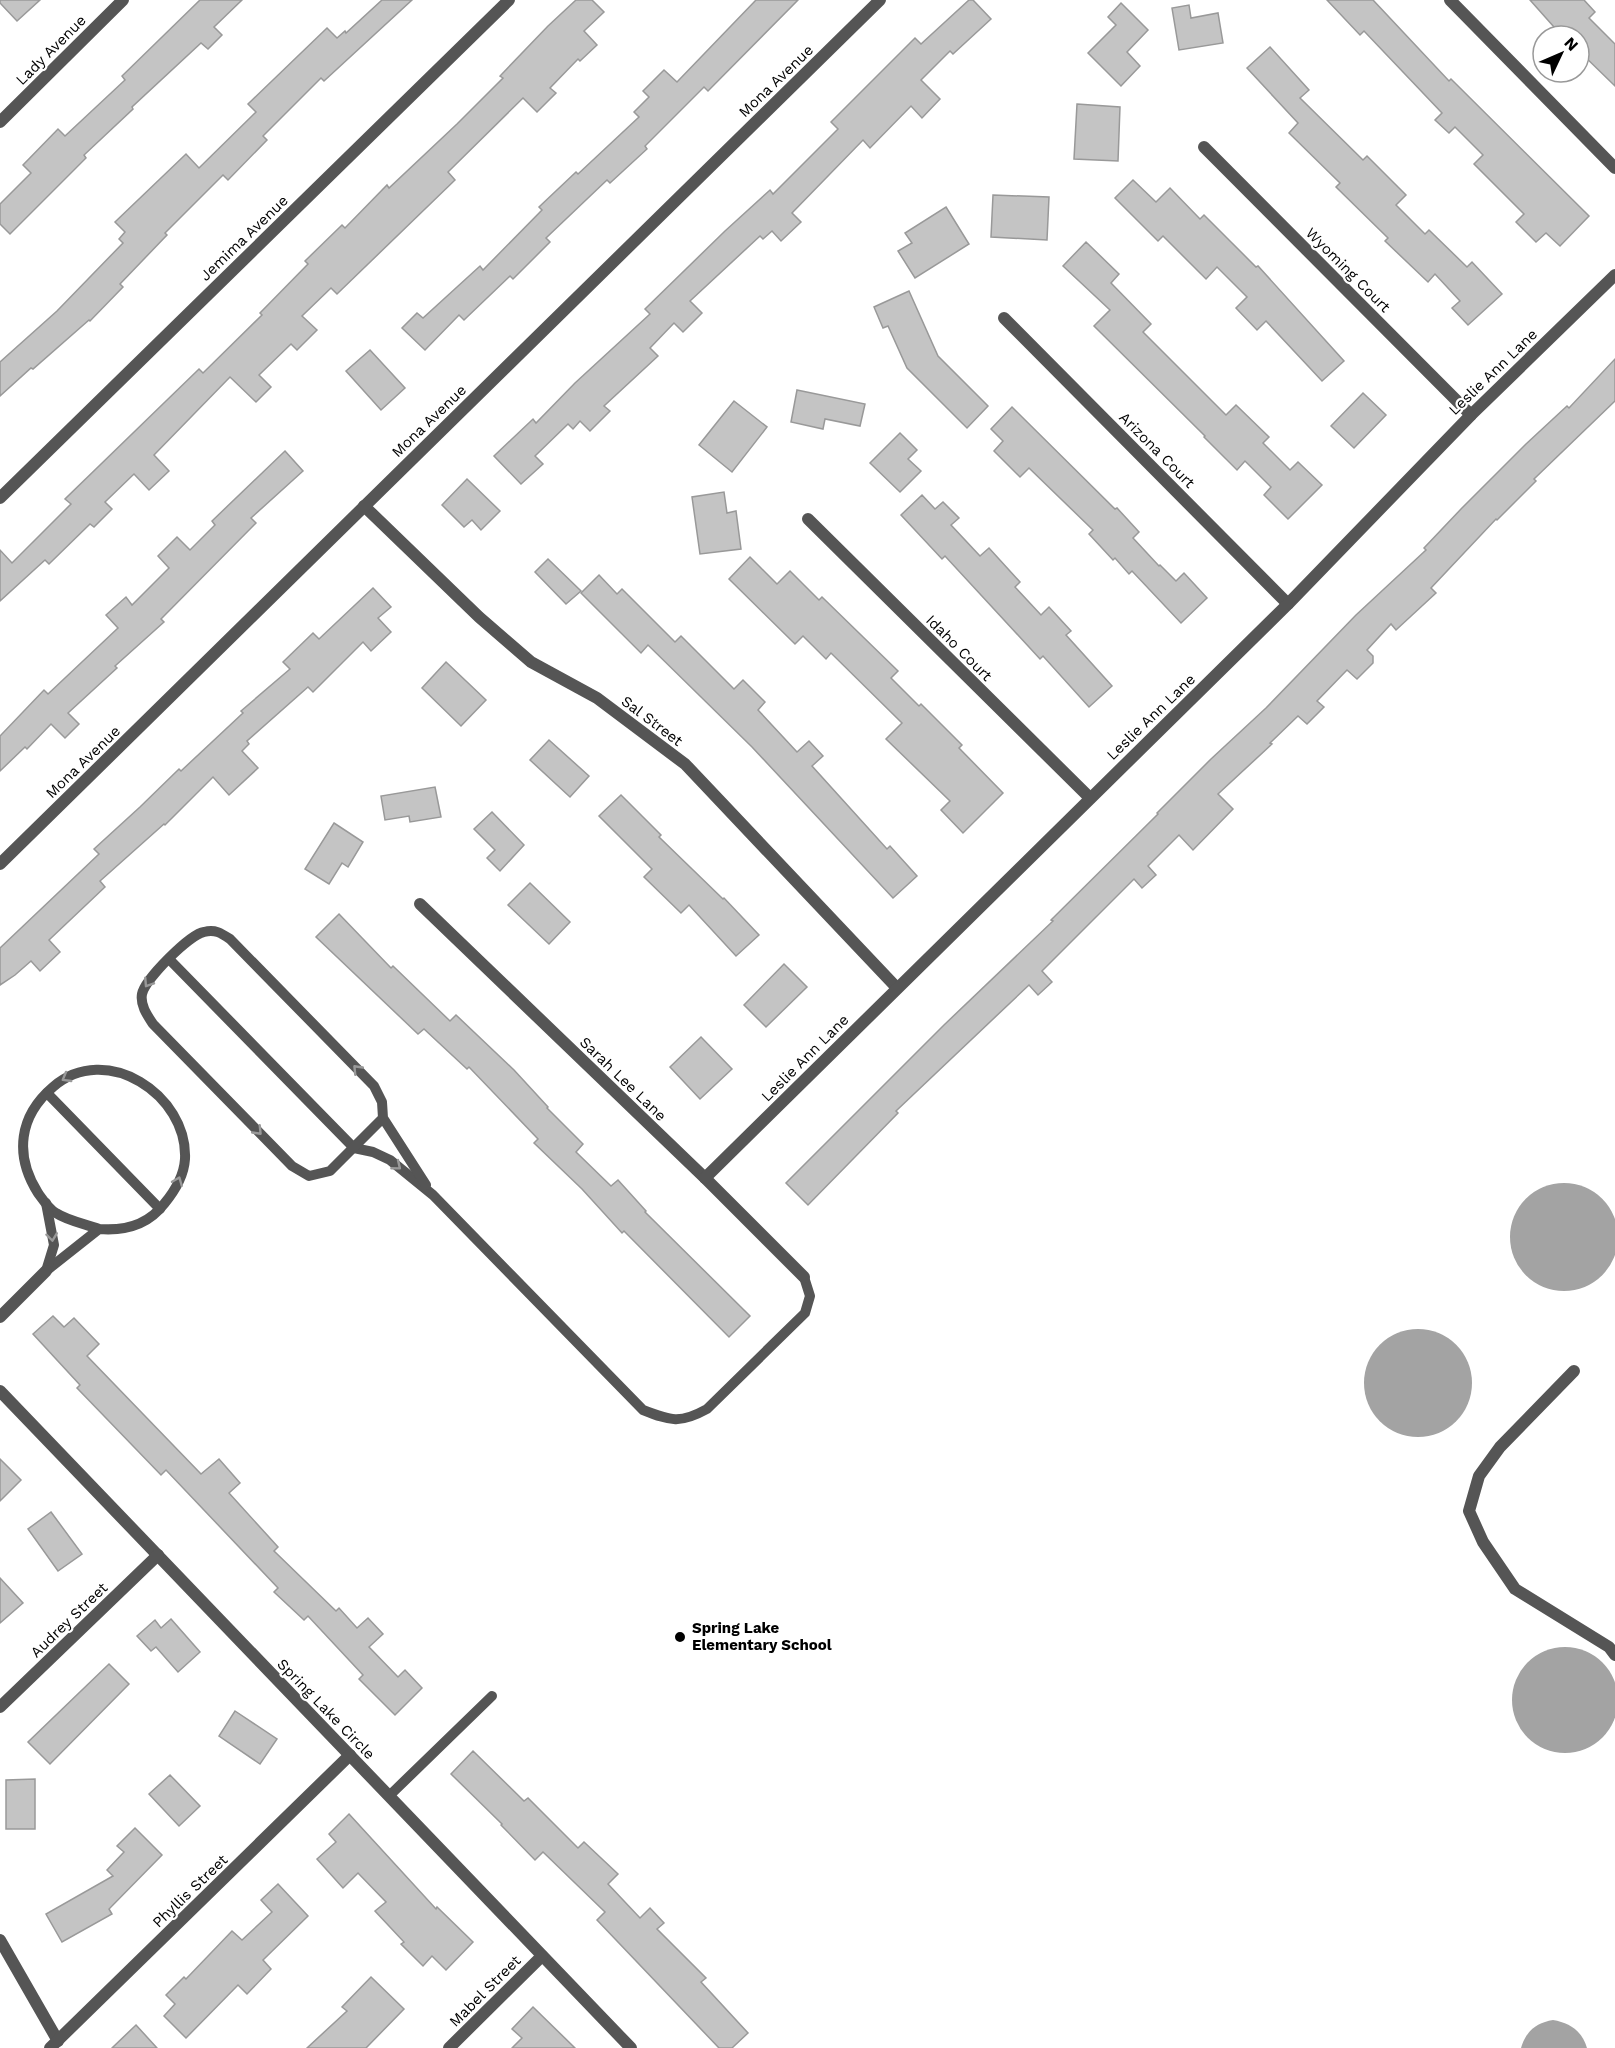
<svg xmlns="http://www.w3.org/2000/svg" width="1615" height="2048" font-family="'Work Sans',sans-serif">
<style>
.water{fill:#a3a3a3}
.building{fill:#c4c4c4;stroke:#999;stroke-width:1.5}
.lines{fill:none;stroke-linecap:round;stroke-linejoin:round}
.service{stroke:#555;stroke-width:10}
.minor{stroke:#555;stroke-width:12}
.oneway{stroke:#999}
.poi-dot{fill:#000;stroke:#fff;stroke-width:2}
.labels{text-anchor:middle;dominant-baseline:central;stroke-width:4.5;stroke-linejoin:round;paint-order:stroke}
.street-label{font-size:15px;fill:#000;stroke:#fff}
.poi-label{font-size:15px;font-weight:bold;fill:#000;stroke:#fff;text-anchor:start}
</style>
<rect width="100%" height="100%" fill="#fff"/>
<g class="water">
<circle cx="1564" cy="1237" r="54"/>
<circle cx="1418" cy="1383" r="54"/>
<circle cx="1565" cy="1700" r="53"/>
<path d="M1553 2020C1570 2023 1582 2031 1587 2048H1521C1526 2031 1536 2023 1553 2020Z"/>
</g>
<g class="building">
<path d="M0 0H40L17 21 0 3Z"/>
<path d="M200 0H242L214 27 222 35 208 49 201 43 132 107 133 109 84 155 86 158 10 234 0 224V204L31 173 23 165 58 129 65 136 125 80 122 76Z"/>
<path d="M382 0H412L324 81 321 78 263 136 267 140 228 180 223 175 165 233 167 235 120 284 123 287 90 321 89 320 33 369 31 368 0 396V362L57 311 123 243 119 239 125 232 115 222 186 154 199 168 256 112 248 104 327 28 337 38 345 31 346 33Z"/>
<path d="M576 0H592L604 12 584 31 597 45 580 61 578 59 550 88 556 93 537 112 523 98 448 172 455 180 337 294 331 288 302 316 317 330 297 350 291 344 259 375 271 387 256 402 230 377 154 455 169 471 149 490 134 474 105 502 112 509 94 527 90 524 49 564 45 560 0 601V550L12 563 71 504 65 499 199 369 203 373 262 315 260 313 308 264 305 261 342 225 345 228 387 185 389 188 457 124 503 78 500 76 548 26Z"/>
<path d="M756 0H798L708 91 704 87 645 146 647 149 610 183 607 180 546 238 550 242 513 279 510 276 464 320 459 315 425 350 402 328 417 313 423 318 480 266 483 270 542 210 539 207 576 172 578 174 639 117 634 112 649 97 643 91 664 70 677 82Z"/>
<path d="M969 0H973L991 19 953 54 950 51 921 80 940 99 922 118 911 106 870 148 863 140 792 213 801 222 781 241 772 231 763 239 760 236 690 301 702 313 683 332 674 323 650 348 658 356 604 406 610 411 590 431 580 421 573 429 568 424 535 456 543 464 521 484 494 456 533 419 536 423 575 383 650 314 645 309 725 231 770 190 773 194 838 129 831 122 915 38 921 44Z"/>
<path d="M1327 0H1373L1449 81 1451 79 1589 216 1560 246 1546 233 1536 242 1516 222 1524 214 1474 164 1483 155 1455 127 1449 133 1435 120 1442 113 1364 31 1360 35Z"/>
<path d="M1530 0H1584L1595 12 1589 18 1615 44V86L1579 51V36H1562Z"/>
<path d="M1121 3 1148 30 1127 52 1140 66 1121 86 1088 53 1116 25 1108 17Z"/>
<path d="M1189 5 1191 18 1218 13 1223 43 1179 50 1172 8Z"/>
<path d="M1270 47 1309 90 1300 98 1363 160 1367 156 1406 195 1396 205 1425 234 1429 230 1467 267 1472 262 1502 294 1468 325 1452 308 1460 301 1435 274 1428 282 1385 241 1388 238 1336 187 1340 183 1289 133 1298 123 1247 68Z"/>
<path d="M1077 104 1120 107 1118 161 1074 159Z"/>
<path d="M1133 180 1156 202 1170 188 1200 219 1204 215 1256 267 1258 266 1344 361 1322 381 1266 321 1257 330 1236 308 1247 297 1217 267 1206 279 1163 236 1158 241 1115 198Z"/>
<path d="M993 195 1049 197 1047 240 991 237Z"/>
<path d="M946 207 969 244 915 278 898 251 912 243 905 233Z"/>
<path d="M1086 242 1119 274 1111 283 1151 324 1143 332 1226 415 1236 405 1269 437 1263 443 1290 470 1298 462 1322 485 1288 519 1264 495 1271 487 1245 461 1237 470 1204 437 1205 436 1094 326 1110 310 1063 266Z"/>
<path d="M909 291 938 356 988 406 967 428 907 368 888 326 883 328 874 307Z"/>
<path d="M370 350 405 388 381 410 346 371Z"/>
<path d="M1615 359V401L1534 479 1536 481 1497 520 1496 519 1431 588 1436 593 1396 630 1391 624 1367 650 1373 656V663L1357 679 1347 670 1317 701 1324 707 1307 724 1298 716 1270 743 1272 744 1218 794 1233 809 1193 850 1179 835 1148 866 1156 875 1142 888 1134 879 1042 971 1052 982 1038 995 1029 985 896 1111 898 1113 808 1205 786 1183 944 1025 1053 921 1051 920 1158 814 1157 813 1211 759 1266 708 1356 615 1426 550 1424 548 1461 509 1526 444 1567 406 1569 408Z"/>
<path d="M797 390 865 404 860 426 825 419 823 429 791 422Z"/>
<path d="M1363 393 1386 415 1354 448 1331 426Z"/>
<path d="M734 401 767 427 732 472 699 445Z"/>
<path d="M1012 407 1115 509 1117 508 1139 532 1133 538 1159 566 1160 565 1176 581 1184 573 1207 598 1181 623 1132 571 1129 574 1115 558 1113 560 1089 534 1093 530 1029 468 1020 477 994 451 1003 441 991 429Z"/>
<path d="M900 433 917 450 908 459 921 471 900 492 870 463Z"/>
<path d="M285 451 303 471 251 518 256 523 161 619 164 622 115 666 117 668 68 713 79 724 65 738 51 724 27 749 25 747 0 771V736L44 690 48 694 118 628 106 615 126 597 132 605 169 568 158 556 177 537 190 550 215 525 212 521Z"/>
<path d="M467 479 500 511 481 530 472 520 464 527 442 505Z"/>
<path d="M724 492 727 513 736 511 741 549 700 554 692 497Z"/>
<path d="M922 495 935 509 943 502 959 518 951 525 980 556 989 548 1020 582 1015 587 1041 615 1049 607 1071 631 1066 635 1112 686 1089 707 1043 656 1040 659 945 556 942 559 901 515Z"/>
<path d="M750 557 777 584 790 571 819 600 822 597 898 671 891 678 919 706 921 704 962 745 959 748 1003 793 963 833 941 810 950 801 886 739 902 723 831 653 826 659 803 636 795 644 729 579Z"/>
<path d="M548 559 581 591 566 604 535 572Z"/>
<path d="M599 575 617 594 622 589 675 642 681 636 734 689 743 680 765 702 758 710 797 752 809 741 823 756 812 766 887 849 890 846 917 876 893 898 752 747 648 645 641 653 581 593Z"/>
<path d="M373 588 391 607 378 618 391 632 371 651 363 642 313 692 308 687 247 741 249 744 242 751 258 768 229 795 213 777 165 825 164 824 100 881 105 887 49 940 60 952 40 971 31 961 15 975 0 985V948L99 854 94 849 140 807 179 769 181 771 243 713 241 711 290 669 283 662 313 633 319 639Z"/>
<path d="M446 662 486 700 461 726 422 688Z"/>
<path d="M549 740 589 776 570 797 530 760Z"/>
<path d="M435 787 441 817 410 822 409 816 385 820 381 796Z"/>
<path d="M621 795 661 835 659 837 723 899 724 898 759 935 736 956 689 905 681 913 644 877 652 869 599 816Z"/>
<path d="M492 812 524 845 500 871 487 858 495 850 474 829Z"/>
<path d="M334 823 363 842 348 867 342 863 329 884 305 869Z"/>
<path d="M530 883 570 922 549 944 508 905Z"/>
<path d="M339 914 391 968 393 966 450 1021 456 1015 514 1070 548 1107 547 1108 583 1144 576 1152 611 1186 618 1180 646 1211 645 1212 750 1316 729 1337 624 1231 622 1233 582 1189 534 1143 538 1139 469 1067 467 1069 424 1029 418 1034 316 937Z"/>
<path d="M784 964 807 987 766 1027 744 1005Z"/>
<path d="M701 1037 732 1069 700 1099 670 1067Z"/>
<path d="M53 1316 64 1327 74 1318 99 1344 87 1356 201 1474 219 1459 240 1483 229 1493 278 1547 274 1551 336 1611 339 1608 357 1628 368 1618 383 1634 369 1647 398 1677 405 1670 422 1688 395 1715 359 1679 363 1675 308 1616 304 1620 274 1592 278 1588 166 1470 161 1475 77 1388 80 1385 33 1334Z"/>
<path d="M0 1459 21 1480 0 1501Z"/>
<path d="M51 1512 82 1554 58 1571 28 1529Z"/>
<path d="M0 1578 23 1603 0 1623Z"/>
<path d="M171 1619 200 1652 178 1672 156 1647 151 1651 137 1636 155 1620 161 1628Z"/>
<path d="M109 1664 129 1684 50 1764 28 1742Z"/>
<path d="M235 1711 277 1739 260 1764 219 1736Z"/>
<path d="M473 1751 524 1801 528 1798 578 1848 584 1842 618 1874 608 1884 640 1918 650 1908 664 1923 657 1929 706 1978 701 1982 748 2033 732 2048H719L597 1920 605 1912 543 1852 535 1860 501 1825 502 1824 451 1774Z"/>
<path d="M170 1775 200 1806 179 1826 149 1794Z"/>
<path d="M35 1779V1829H6V1780Z"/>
<path d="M349 1814 436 1909 437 1907 473 1942 446 1970 432 1956 423 1966 401 1944 404 1942 375 1911 386 1902 358 1873 343 1888 317 1859 336 1842 329 1834Z"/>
<path d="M135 1828 162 1855 109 1909 112 1914 62 1942 46 1914 113 1876 107 1870 124 1852 117 1846Z"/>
<path d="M278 1884 308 1916 263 1960 271 1969 247 1994 238 1985 186 2038 164 2016 175 2004 166 1995 184 1977 186 1979 232 1931 242 1940 272 1912 261 1900Z"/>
<path d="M371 1977 404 2009 366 2048H307L347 2011 342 2007Z"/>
<path d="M533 2007 575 2048H512L522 2038 512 2029Z"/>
<path d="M136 2025 157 2048H112Z"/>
</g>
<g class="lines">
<g class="service">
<path d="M169 959 354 1148 373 1152 390 1160 433 1195 643 1410C671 1421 680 1424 707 1409L805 1313 810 1296 804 1277"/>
<path d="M47 1093 160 1209"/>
<path d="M383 1118 330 1171 309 1176 292 1166 153 1024C147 1015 140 1005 142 994 145 979 190 934 204 932 215 929 221 933 230 939L374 1086 382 1102 383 1118 426 1185"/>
<path d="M46 1271 99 1229C124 1231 148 1225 164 1204 174 1192 184 1175 185 1159 188 1095 106 1041 53 1087 19 1116 14 1155 38 1193 43 1200 49 1209 56 1213 68 1221 86 1224 99 1229"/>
<path d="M46 1271 54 1245 46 1203"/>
<path d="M389 1796 492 1696"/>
</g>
<g class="minor">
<path d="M1450 0 1615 168"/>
<path d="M0 122 123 0"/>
<path d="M1204 147 1471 415"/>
<path d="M1004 318 1288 604"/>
<path d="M0 498 509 0"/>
<path d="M364 506 479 617 531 662 597 698 685 764 897 988"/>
<path d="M808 519 1090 798"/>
<path d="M0 864 880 0"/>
<path d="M420 904 705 1178 804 1277"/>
<path d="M705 1178 1288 604 1471 415 1615 275"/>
<path d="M0 1317 46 1271"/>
<path d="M1574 1371 1500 1447 1479 1476 1469 1511 1483 1542 1515 1589 1609 1647 1615 1655"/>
<path d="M0 1391 631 2048"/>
<path d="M0 1707 158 1555"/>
<path d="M0 1940 58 2041"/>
<path d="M50 2048 350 1755"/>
<path d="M449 2048 542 1956"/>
</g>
</g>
<defs><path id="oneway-chevron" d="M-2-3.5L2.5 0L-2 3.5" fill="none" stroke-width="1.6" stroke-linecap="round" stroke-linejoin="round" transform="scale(1.5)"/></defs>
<g class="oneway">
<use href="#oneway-chevron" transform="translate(148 983) rotate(123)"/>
<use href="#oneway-chevron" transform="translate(357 1069) rotate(-134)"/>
<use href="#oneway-chevron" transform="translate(66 1078) rotate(150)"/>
<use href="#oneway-chevron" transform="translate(258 1131) rotate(46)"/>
<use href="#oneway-chevron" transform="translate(397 1166) rotate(39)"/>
<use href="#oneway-chevron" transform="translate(178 1181) rotate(-68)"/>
<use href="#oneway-chevron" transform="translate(52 1237) rotate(83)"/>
</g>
<circle class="poi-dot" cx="680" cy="1637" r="6"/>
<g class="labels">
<g class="street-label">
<text transform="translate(51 50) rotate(-45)">Lady Avenue</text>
<text transform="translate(776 81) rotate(-44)">Mona Avenue</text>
<text transform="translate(244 238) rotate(-44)">Jemima Avenue</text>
<text transform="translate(1348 270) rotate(45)">Wyoming Court</text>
<text transform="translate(1493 372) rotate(-44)">Leslie Ann Lane</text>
<text transform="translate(429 421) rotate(-44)">Mona Avenue</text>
<text transform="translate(1157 450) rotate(45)">Arizona Court</text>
<text transform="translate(959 648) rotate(45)">Idaho Court</text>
<text transform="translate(1151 717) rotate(-44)">Leslie Ann Lane</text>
<text transform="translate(652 721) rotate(37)">Sal Street</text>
<text transform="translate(83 762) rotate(-44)">Mona Avenue</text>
<text transform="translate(805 1058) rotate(-45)">Leslie Ann Lane</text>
<text transform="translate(623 1079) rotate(44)">Sarah Lee Lane</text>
<text transform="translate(69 1620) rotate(-44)">Audrey Street</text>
<text transform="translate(326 1709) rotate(46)">Spring Lake Circle</text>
<text transform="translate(190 1891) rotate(-44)">Phyllis Street</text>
<text transform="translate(485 1991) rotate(-45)">Mabel Street</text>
</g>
<g class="poi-label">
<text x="692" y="1628">Spring Lake<tspan x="692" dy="17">Elementary School</tspan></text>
</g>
</g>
<g transform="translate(1561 54) rotate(46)"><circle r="28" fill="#ffffff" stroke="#999999" stroke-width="1.5"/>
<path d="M0-4.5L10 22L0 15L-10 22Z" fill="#000000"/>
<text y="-9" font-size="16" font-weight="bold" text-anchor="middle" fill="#000000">N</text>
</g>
</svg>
